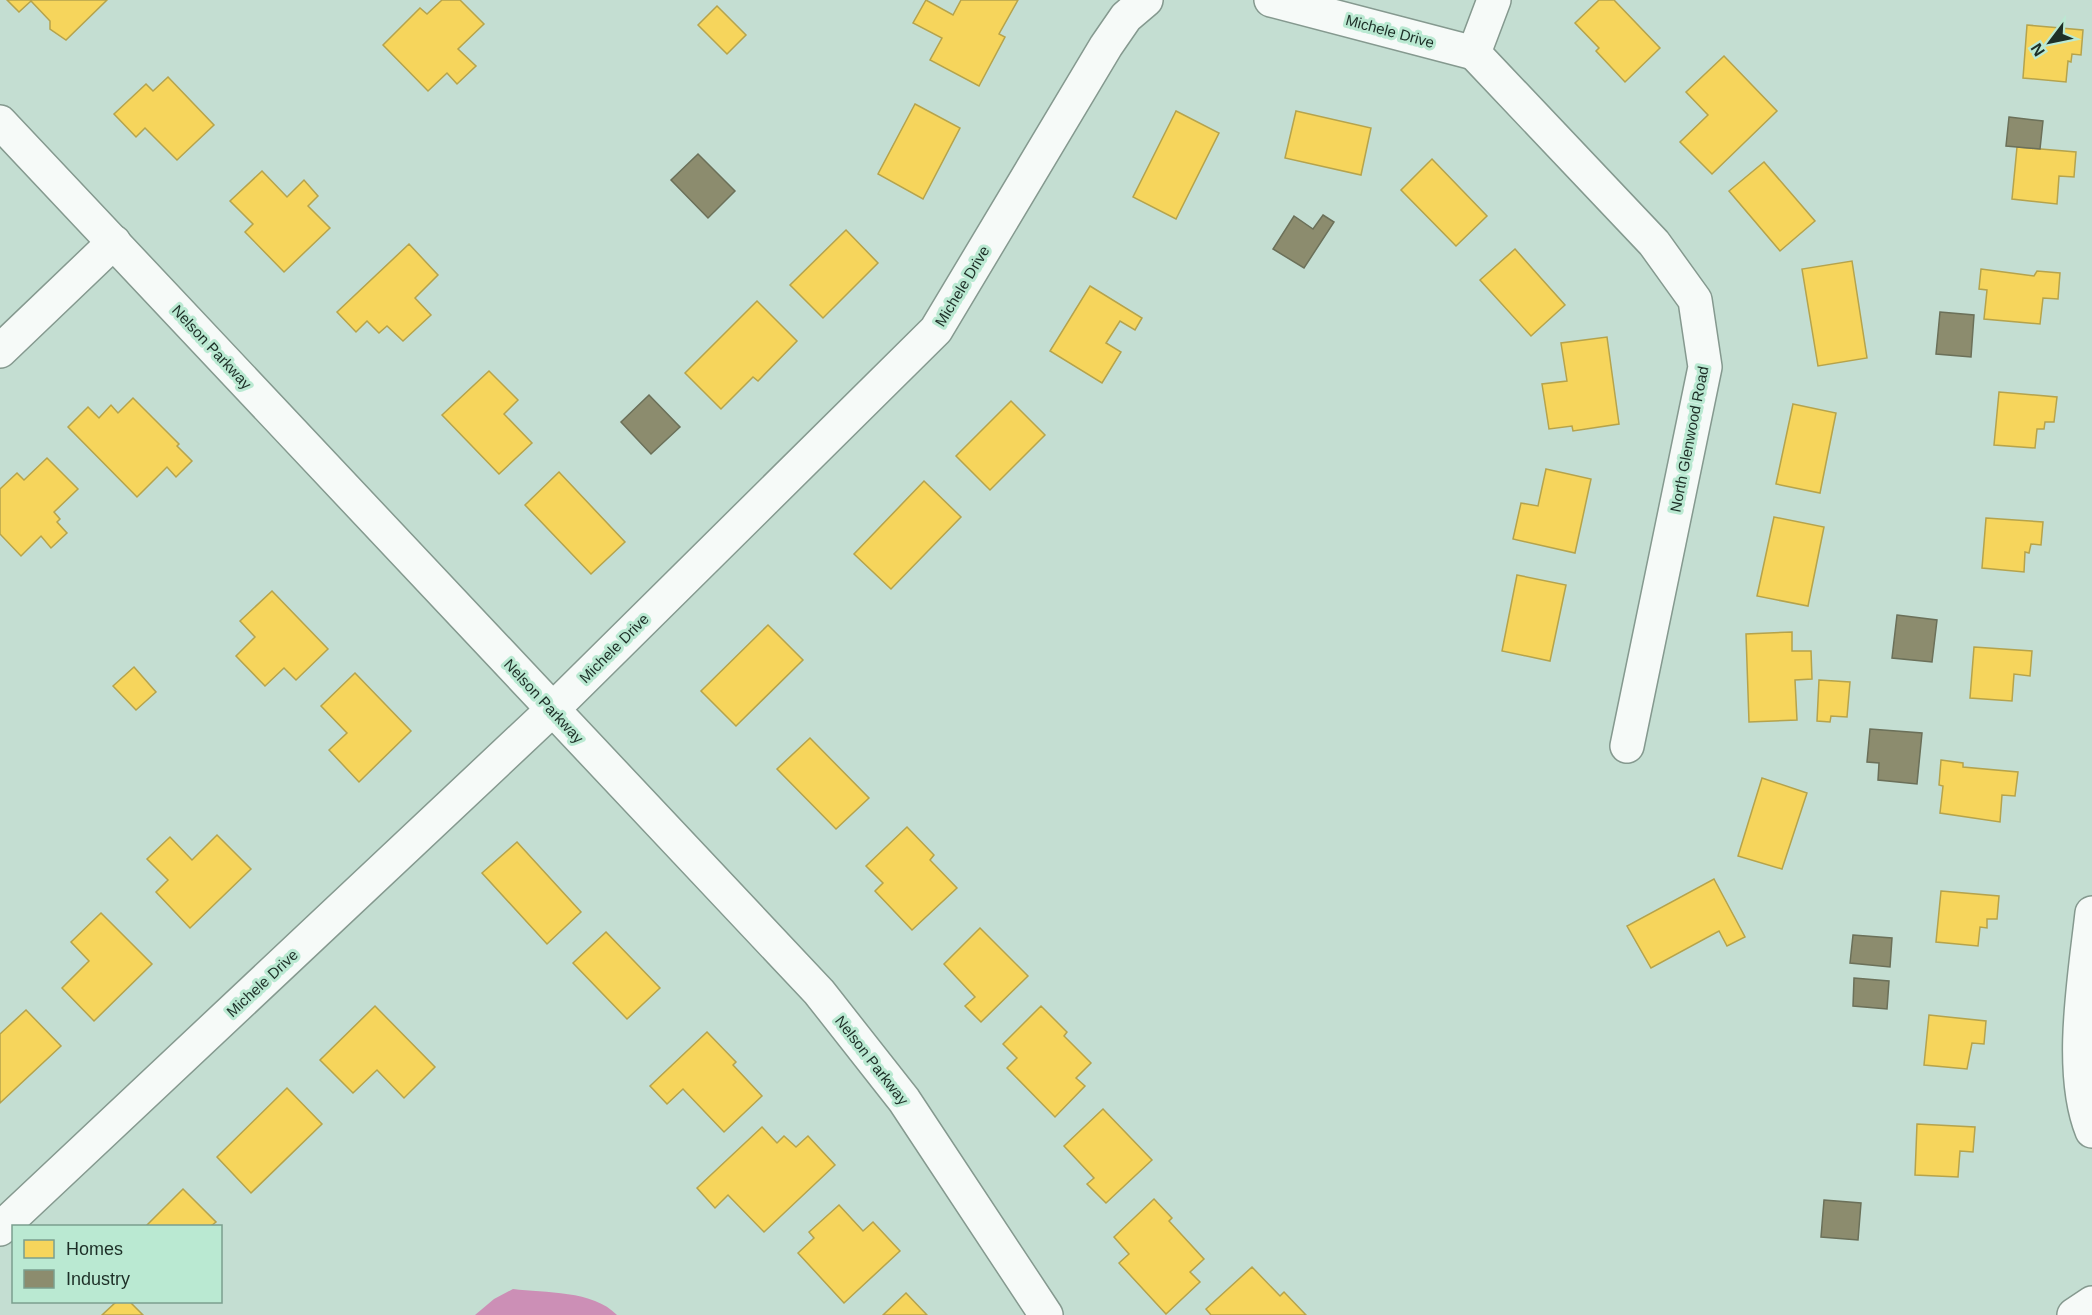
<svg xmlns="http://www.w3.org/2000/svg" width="2092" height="1315" font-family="Helvetica,sans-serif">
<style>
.water{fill:#cc8fb6}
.homes{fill:#f6d55c;stroke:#b5a34c;stroke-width:1.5}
.industry{fill:#8c8c6e;stroke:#6b7059;stroke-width:1.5}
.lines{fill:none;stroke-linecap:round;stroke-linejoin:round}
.minor-casing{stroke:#85998f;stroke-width:36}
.major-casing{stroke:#85998f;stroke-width:36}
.minor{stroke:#f6faf8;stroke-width:33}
.major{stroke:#f6faf8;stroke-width:33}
.labels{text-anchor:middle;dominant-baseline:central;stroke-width:6;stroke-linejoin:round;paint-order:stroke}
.street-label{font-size:15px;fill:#1d2f27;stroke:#bae9d2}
</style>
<rect width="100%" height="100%" fill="#c4ded2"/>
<path class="water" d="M513 1289C545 1293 593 1290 617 1315H475L494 1299Z"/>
<g class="homes">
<path d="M7 0H107L66 40 50 29V21L31 1 19 12Z"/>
<path d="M442 0H460L484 24 458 49 476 66 457 84 447 73 428 91 383 45 420 8 427 14Z"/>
<path d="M926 0 953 15 961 0H1018L999 34 1005 37 979 86 930 60 942 38 913 23Z"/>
<path d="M1599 0H1614L1660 48 1625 82 1596 51 1599 48 1575 23Z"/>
<path d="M717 6 746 35 727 54 698 25Z"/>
<path d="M2027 25 2083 30 2081 55 2072 54 2071 62 2068 61 2066 82 2023 78Z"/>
<path d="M1724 56 1777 111 1712 174 1680 142 1708 115 1686 92Z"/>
<path d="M168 77 214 125 177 160 145 128 136 137 114 114 146 84 153 91Z"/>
<path d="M915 104 960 128 923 199 878 174Z"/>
<path d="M1176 111 1219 133 1176 219 1133 197Z"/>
<path d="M1296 111 1371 128 1361 175 1285 158Z"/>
<path d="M2017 147 2076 152 2074 177 2059 176 2057 204 2012 199Z"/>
<path d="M1432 159 1487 216 1456 246 1401 190Z"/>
<path d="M1764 162 1815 221 1780 251 1729 191Z"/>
<path d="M262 171 287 197 304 180 318 196 308 206 330 228 284 272 245 232 253 224 230 201Z"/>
<path d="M846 230 878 263 823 318 790 285Z"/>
<path d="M409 244 438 275 415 298 431 315 403 341 387 326 379 333 367 321 356 332 337 312Z"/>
<path d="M1515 249 1565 305 1531 336 1480 280Z"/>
<path d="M1852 261 1867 358 1818 366 1802 269Z"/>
<path d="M1981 269 2034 276 2037 271 2060 273 2058 299 2043 298 2040 324 1984 319 1987 290 1979 289Z"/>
<path d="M1090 286 1142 318 1135 330 1120 321 1106 343 1121 352 1102 383 1050 351Z"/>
<path d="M757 301 797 341 758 381 753 377 721 409 685 373Z"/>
<path d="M1607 337 1619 424 1573 431 1572 426 1549 429 1542 384 1567 381 1561 343Z"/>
<path d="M489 371 518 400 504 414 532 443 499 474 442 415Z"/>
<path d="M1999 392 2057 397 2054 422H2045L2044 429H2037L2035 448 1994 445Z"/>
<path d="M133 398 179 444 177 446 192 461 176 477 167 467 137 497 68 427 88 407 99 418 111 405 118 413Z"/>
<path d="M1011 401 1045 435 990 490 956 456Z"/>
<path d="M1793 404 1836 413 1820 493 1776 484Z"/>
<path d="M47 458 78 489 54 512 60 519 57 522 67 533 51 548 41 536 21 556 0 534V489L17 473 24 480Z"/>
<path d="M1546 469 1591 479 1575 553 1513 539 1521 503 1538 506Z"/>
<path d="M559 472 625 542 591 574 525 505Z"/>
<path d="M924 481 961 517 891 589 854 554Z"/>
<path d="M1774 517 1824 527 1808 606 1757 596Z"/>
<path d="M1986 518 2043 522 2041 545 2031 544 2029 553 2025 552 2024 572 1982 568Z"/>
<path d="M1517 575 1566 585 1550 661 1502 651Z"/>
<path d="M272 591 328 649 296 680 284 668 265 686 236 656 255 637 240 621Z"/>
<path d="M768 625 803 660 736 726 701 691Z"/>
<path d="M1792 632V651H1811L1812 679 1795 680 1797 720 1749 722 1746 634Z"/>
<path d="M1974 647 2032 651 2030 676 2014 674 2012 701 1970 698Z"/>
<path d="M134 667 156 692 136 710 113 686Z"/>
<path d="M355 673 411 731 359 782 329 750 347 733 321 706Z"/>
<path d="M1819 680 1850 682 1847 717 1831 716 1830 722 1817 721Z"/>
<path d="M810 738 869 798 836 829 777 769Z"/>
<path d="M1941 760 1963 763V767L2018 772 2015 796 2002 795 2000 822 1940 813 1943 786 1939 785Z"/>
<path d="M1762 778 1807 793 1782 869 1738 856Z"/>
<path d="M907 827 934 855 930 860 957 888 912 930 875 891 883 883 866 866Z"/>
<path d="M217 835 251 869 190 928 156 892 168 880 147 859 170 837 192 860Z"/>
<path d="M517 842 581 912 547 944 482 873Z"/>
<path d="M1714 879 1745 937 1727 946 1719 931 1651 968 1627 926Z"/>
<path d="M1941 891 1999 896 1997 919H1987V928L1980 927 1978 946 1936 942Z"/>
<path d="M101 913 152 964 94 1021 62 988 89 961 71 942Z"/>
<path d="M980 928 1028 976 981 1022 965 1006 975 997 944 964Z"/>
<path d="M606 932 660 988 627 1019 573 963Z"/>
<path d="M375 1006 435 1067 404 1098 377 1070 353 1093 320 1060Z"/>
<path d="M1041 1006 1067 1032 1064 1036 1091 1063 1076 1078 1085 1086 1055 1117 1007 1068 1017 1058 1003 1044Z"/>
<path d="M26 1010 61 1046 0 1103V1034Z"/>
<path d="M1929 1015 1986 1021 1984 1044 1972 1043 1967 1069 1924 1065Z"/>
<path d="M707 1032 736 1062 733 1065 762 1096 724 1132 683 1089 667 1104 650 1086Z"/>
<path d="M287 1088 322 1124 251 1193 217 1157Z"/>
<path d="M1103 1109 1152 1160 1106 1203 1087 1184 1094 1178 1064 1146Z"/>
<path d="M1917 1124 1975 1127 1973 1152 1960 1151 1958 1177 1915 1175Z"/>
<path d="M762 1127 777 1143 784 1136 796 1147 808 1136 835 1165 764 1232 728 1195 715 1208 697 1188Z"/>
<path d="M183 1189 216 1222 211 1226H146Z"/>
<path d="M1154 1199 1172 1218 1169 1221 1204 1259 1190 1272 1200 1282 1166 1314 1119 1263 1129 1254 1114 1237Z"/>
<path d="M839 1205 863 1231 873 1222 900 1251 844 1303 798 1253 814 1238 809 1232Z"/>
<path d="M1252 1267 1280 1296 1284 1292 1306 1315H1211L1206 1309Z"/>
<path d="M906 1293 927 1315H883Z"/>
<path d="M116 1302H130L143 1315H102Z"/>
</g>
<g class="industry">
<path d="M2009 117 2043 121 2040 149 2006 146Z"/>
<path d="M698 154 735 191 708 218 671 180Z"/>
<path d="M1323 215 1334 222 1304 268 1273 249 1294 216 1313 229Z"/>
<path d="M1940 312 1974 315 1971 357 1936 354Z"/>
<path d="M649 395 680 427 651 454 621 422Z"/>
<path d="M1897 615 1937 620 1932 662 1892 658Z"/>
<path d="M1870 729 1922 733 1917 784 1878 780 1879 763 1867 762Z"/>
<path d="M1853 935 1892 938 1890 967 1850 963Z"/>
<path d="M1854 978 1889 981 1887 1009 1853 1006Z"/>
<path d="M1824 1200 1861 1203 1858 1240 1821 1237Z"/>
</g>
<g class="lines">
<defs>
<g id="minor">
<path d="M1271 0 1474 53"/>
<path d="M1494 0 1474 53 1654 243 1695 300 1705 367 1627 746"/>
<path d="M0 122 819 992 904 1100 1046 1315"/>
<path d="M0 351 114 242"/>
<path d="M2092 913C2085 976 2068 1072 2092 1131"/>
<path d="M0 1229 552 710 936 330 1106 46 1126 17 1146 0"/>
</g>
<path id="major" d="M2074 1315 2092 1303"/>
</defs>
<use href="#minor" class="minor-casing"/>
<use href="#major" class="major-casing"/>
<use href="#minor" class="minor"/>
<use href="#major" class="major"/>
</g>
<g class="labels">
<g class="street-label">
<text transform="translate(1390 31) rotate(15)">Michele Drive</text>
<text transform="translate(962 286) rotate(-59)">Michele Drive</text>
<text transform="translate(212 347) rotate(47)">Nelson Parkway</text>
<text transform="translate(1689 439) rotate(-79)">North Glenwood Road</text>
<text transform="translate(614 648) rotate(-45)">Michele Drive</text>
<text transform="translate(544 701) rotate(47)">Nelson Parkway</text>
<text transform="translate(262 983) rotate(-43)">Michele Drive</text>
<text transform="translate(872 1060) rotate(52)">Nelson Parkway</text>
</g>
</g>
<rect x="12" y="1225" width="210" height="78" fill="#bae9d2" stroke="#7b9f8e" stroke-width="1.5"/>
<rect x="24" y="1240" width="30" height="18" fill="#f6d55c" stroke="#7b9f8e" stroke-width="1.5"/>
<text x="66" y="1255" font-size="18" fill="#1d2f27">Homes</text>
<rect x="24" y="1270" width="30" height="18" fill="#8c8c6e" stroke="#7b9f8e" stroke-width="1.5"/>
<text x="66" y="1285" font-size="18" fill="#1d2f27">Industry</text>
<g transform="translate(2050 42) rotate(238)" stroke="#bae9d2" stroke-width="4.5" paint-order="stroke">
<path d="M0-4.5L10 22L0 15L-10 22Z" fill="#1d2f27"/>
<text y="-9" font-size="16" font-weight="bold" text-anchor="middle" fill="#1d2f27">N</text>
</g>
</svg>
